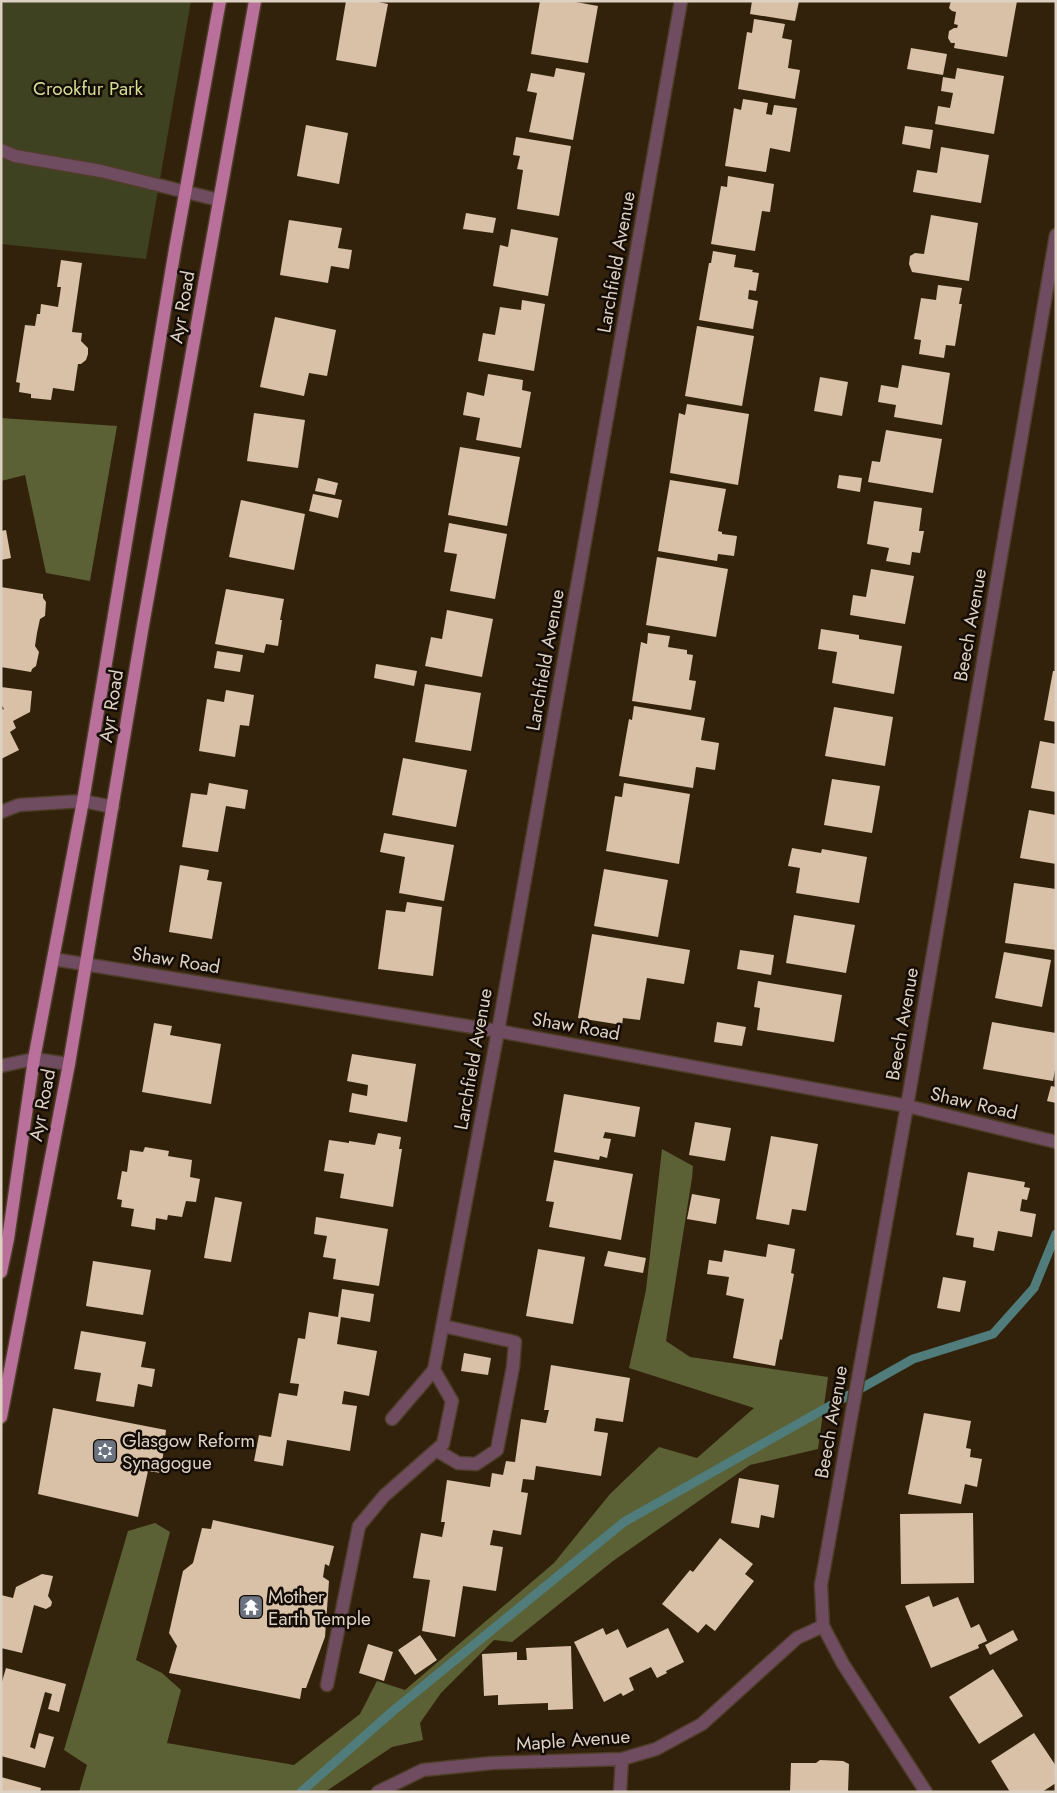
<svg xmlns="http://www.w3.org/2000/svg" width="1057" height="1793" viewBox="0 0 1057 1793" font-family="Jost,sans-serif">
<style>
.green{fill:#3e4221}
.forest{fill:#5b6134}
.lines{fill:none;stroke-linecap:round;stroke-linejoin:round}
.stream{stroke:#507d7b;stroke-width:9}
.building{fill:#d8c1a7}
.lane-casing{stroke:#4e3e29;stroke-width:15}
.street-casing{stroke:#4e3e29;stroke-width:15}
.primary-casing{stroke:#4e3e29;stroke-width:15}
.lane{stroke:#704c61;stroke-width:12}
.street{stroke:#704c61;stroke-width:12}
.primary{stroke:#b9719c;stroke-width:12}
.labels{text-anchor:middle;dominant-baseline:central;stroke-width:5;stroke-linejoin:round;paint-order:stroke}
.park-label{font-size:19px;fill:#d3dd94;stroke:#150d05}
.street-label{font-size:19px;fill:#ddd1c4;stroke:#150d05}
.poi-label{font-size:19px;fill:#ddd1c4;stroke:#150d05;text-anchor:start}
</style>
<rect width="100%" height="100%" fill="#33220b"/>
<!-- green -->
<path class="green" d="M1 1H191L146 259 1 244Z"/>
<!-- forest -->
<path class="forest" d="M1 418 117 426 90 581 46 573 25 475 1 481Z
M662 1149 693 1166 692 1178 666 1341 690 1357 828 1377 818 1449 750 1465 613 1561 512 1642 494 1640 441 1693 420 1723 423 1740 392 1747 325 1792H79L87 1765 64 1750 128 1531 155 1523 170 1532 136 1660 162 1673 181 1690 167 1743 294 1765 360 1714 377 1681 405 1690 554 1563 610 1494 659 1447 697 1458 754 1408 629 1368 646 1290Z"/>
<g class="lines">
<!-- stream -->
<path class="stream" d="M301 1792 394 1710 624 1522 913 1359 993 1334 1034 1288 1056 1234"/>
</g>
<!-- building -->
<path class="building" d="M346 1H374L388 4 376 67 336 60Z
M540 1H570L598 6 588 63 531 54Z
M752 1H799L795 21 750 14Z
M951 1H1017L1007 57 954 48 955 43H951L948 38 949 31 954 28H957L958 25 954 24 956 12 952 11 949 8Z
M754 19 785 24 782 38 792 40 788 68 800 70 795 99 738 89 747 32 752 33Z
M911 48 947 54 943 75 907 69Z
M556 68 585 73 573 140 529 132 537 93 527 91 531 73 554 77Z
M957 68 1004 76 994 134 935 124 938 106 950 108 953 93 941 91 943 77 955 79Z
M743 99 768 103 766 114 772 115 774 105 797 108 790 152 770 148 766 172 725 166 734 108 741 110Z
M306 125 348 133 339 184 297 176Z
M905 126 933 130 930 149 902 144Z
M516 137 571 146 559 216 517 209 523 170 517 169 520 156 513 155Z
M941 147 989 155 981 203 913 192 917 170 937 173Z
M728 176 774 184 770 212 762 211 755 251 711 244 721 186 727 187Z
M466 213 496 218 493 233 463 229Z
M931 215 978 223 969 281 912 272 909 264 910 256 915 253 924 254Z
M289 220 342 228 338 248 352 250 349 269 331 266 328 283 280 275Z
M511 229 558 238 548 296 493 286 500 245 508 247Z
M713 251 736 255 734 267 753 270 752 272 759 273 756 291 749 290 748 299 758 301 753 329 699 320 709 263H711Z
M61 260 82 263 72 332 82 333 81 341 88 348V354L86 360 81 364H78L74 391 53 388 51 400 31 398V394L19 392 20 383 16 382 25 325 35 326 37 314H40L41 304 58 307 61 287H57Z
M938 285 962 288 959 304H962L955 346 946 345 944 358 919 354 921 340 914 339 921 298 936 300Z
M522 300 545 304 534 371 478 361 483 333 495 335 500 307 521 310Z
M275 317 336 330 327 376 309 373 304 396 260 387Z
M697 326 754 336 742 406 685 396Z
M902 365 950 373 942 425 894 417 896 405 878 402 881 385 898 388Z
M488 374 523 380 522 390 531 392 521 448 476 440 480 418 463 415 467 392 484 396Z
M820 377 848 382 842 416 814 411Z
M687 404 749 414 738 485 670 473 679 413 685 415Z
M254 413 305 420 298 468 247 461Z
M886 430 942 439 933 493 868 482 872 461 880 462Z
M460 447 520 457 507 526 448 515Z
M839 475 862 478 860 492 837 488Z
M318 478 338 483 335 495 315 491Z
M670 480 726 489 718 531 722 532V534L737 536 734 556 718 554 717 561 658 551Z
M313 494 342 500 338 518 309 511Z
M241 500 305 514 294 570 229 557Z
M874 501 922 508 919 531H924L920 553 912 552 910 565 886 561 889 548 867 544Z
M449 523 507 534 495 599 450 591 457 554 444 552Z
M6 530 11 558 1 560V531Z
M657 557 728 569 716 637 646 625Z
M871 569 914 576 905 624 850 615 853 595 866 597Z
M1 587 43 594V598L46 602 45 616 40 619 37 633 35 646 39 652 36 666 32 669 31 672 1 667Z
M226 589 284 599 280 620H282L278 646 266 644 264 653 215 644Z
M447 610 493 619 482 677 425 666 431 637 442 639Z
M821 629 859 635V639L902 646 894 694 832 683 837 652 818 649Z
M648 633 670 636 668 647 687 650V654L693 655 689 680 696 681 691 710 632 701 641 642 647 644Z
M217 651 243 655 240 672 214 668Z
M376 664 417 671 414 686 374 678Z
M1053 671H1056V722L1044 720Z
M425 684 481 693 471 751 415 742Z
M1 687 32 691 30 712 13 721 16 728 10 732 19 750 1 759V710L4 709 1 704Z
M226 690 254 695 249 726 240 725 235 757 199 751 207 699 224 702Z
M634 706 705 718 701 740 719 743 715 770 696 767 693 788 619 776 629 719 632 720Z
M834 707 893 717 885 766 825 756Z
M1040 741 1056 744V792L1031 788Z
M403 758 467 770 456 827 392 815Z
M832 779 880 786 872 833 824 825Z
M209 783 248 790 245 809 226 806 218 852 182 847 191 793 207 795Z
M624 783 690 794 679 864 606 851 615 796 622 797Z
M1029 810 1056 815V864L1020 858Z
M384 833 454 845 444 901 399 893 405 857 380 852Z
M792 848 821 853 822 849 867 857 859 903 796 893 800 868 788 866Z
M180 865 209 870 207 880 222 882 212 939 169 932Z
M604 869 668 880 658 937 594 926Z
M1014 883 1056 889V950L1005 943Z
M407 902 442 907 433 976 378 969 386 910 405 912Z
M794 915 855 925 846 973 786 963Z
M592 934 690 950 684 984 647 978 640 1020 623 1018 622 1025 578 1018Z
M740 950 774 955 771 975 737 969Z
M1004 952 1051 960 1042 1007 995 998Z
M758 981 842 995 834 1042 757 1030 760 1008 754 1007Z
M717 1022 746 1027 742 1046 714 1042Z
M992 1022 1056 1033V1064L1053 1081 983 1069Z
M154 1023 172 1026 170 1035 221 1044 211 1104 142 1092Z
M352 1054 416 1064 407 1122 349 1112 352 1093 367 1096 368 1085 347 1081Z
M1051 1086 1056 1087V1103L1047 1101Z
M564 1094 640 1107 635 1137 605 1132 603 1138 611 1139 607 1158 600 1156 599 1160 554 1152Z
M695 1122 731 1128 725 1161 689 1155Z
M378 1133 401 1137 399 1149H402L393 1207 340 1198 344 1174 324 1171 329 1140 349 1143V1141L375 1145Z
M771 1136 818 1144 806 1211 792 1209 789 1225 756 1219Z
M145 1147 169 1151 168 1156 192 1160 190 1177 200 1179 196 1202 186 1201 182 1217 168 1215 167 1220 156 1218 155 1230 131 1226 134 1209 121 1207 122 1200 117 1199 122 1171 127 1172 130 1150 143 1152Z
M554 1160 633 1174 621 1240 549 1227 554 1202 546 1201Z
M968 1172 1025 1182 1024 1187 1030 1188 1027 1200 1022 1199 1020 1211 1036 1214 1032 1237 998 1231 994 1251 973 1247 974 1238 956 1235Z
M692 1194 720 1199 716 1224 687 1219Z
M215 1197 242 1202 231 1262 204 1258Z
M316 1217 388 1229 379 1286 333 1279 336 1259 323 1257 327 1236 314 1234Z
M768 1244 795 1249 791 1273 794 1274 782 1340 780 1339 775 1366 733 1358 744 1299 726 1295 729 1277 707 1274 709 1260 722 1262 724 1250 766 1257Z
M538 1249 585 1257 573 1324 526 1316Z
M608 1251 646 1258 643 1273 604 1266Z
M93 1261 151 1270 143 1315 86 1306Z
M943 1277 966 1281 960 1312 937 1308Z
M342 1289 374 1294 370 1322 341 1317 337 1344 377 1351 369 1396 344 1391 342 1404 357 1406 350 1451 287 1440 283 1466 254 1461 259 1435 271 1437 279 1393 297 1396 299 1384 290 1383 298 1338 305 1339 309 1312 338 1317Z
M81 1331 146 1342 141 1367 155 1369 152 1387 138 1384 134 1407 96 1401 101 1373 74 1369Z
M464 1353 491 1358 488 1375 461 1371Z
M551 1365 630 1378 623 1422 596 1418 594 1431 608 1433 601 1476 536 1466 534 1480 523 1479 521 1492 528 1493 521 1535 493 1530 490 1545 503 1547 496 1591 463 1586 455 1637 422 1631 430 1580 413 1578 421 1533 442 1537 445 1522H441L447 1480 490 1487 492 1473 503 1475 506 1461 515 1462 521 1419 546 1423 549 1410H544Z
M53 1408 166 1430 161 1473 148 1471 138 1517 38 1494Z
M924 1413 971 1421 966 1448 971 1449 970 1457 982 1459 977 1487 965 1484 961 1504 908 1494Z
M739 1478 779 1485 774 1518 761 1515 759 1528 731 1523Z
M973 1513 974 1583 901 1584 900 1514Z
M213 1520 334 1546 329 1566 325 1564 323 1577 329 1581 325 1637 306 1688H302L300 1699 169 1673 177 1646 169 1633 183 1571 193 1563 202 1528 211 1529Z
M720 1538 753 1564 745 1574 754 1581 715 1631 706 1624 698 1633 662 1604 690 1570 693 1572Z
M42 1574 53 1576 48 1596 52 1602 51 1606 46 1609 34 1605 22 1653 1 1648V1595L13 1598 16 1587Z
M929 1596 933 1607 958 1597 971 1628 979 1624 987 1641 978 1645 979 1648 931 1668 905 1606Z
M603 1628 606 1635 618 1629 627 1648 668 1628 684 1662 666 1671 667 1673 657 1678 651 1667 629 1678 634 1690 623 1696 621 1693 604 1702 574 1642Z
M1013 1630 1018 1640 990 1655 985 1645Z
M420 1635 437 1660 415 1675 398 1650Z
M368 1644 393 1652 384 1681 359 1673Z
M571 1646 573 1709 548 1710V1703L498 1705V1695L484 1696 482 1654 517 1652V1660H527L526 1648Z
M6 1668 66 1684 59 1712 48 1709 52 1694 45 1692 30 1747 35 1749 39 1733 54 1737 45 1768 1 1756V1685Z
M993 1669 1023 1716 979 1744 949 1697Z
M1034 1733 1056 1766V1783L1042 1792H1010L991 1761Z
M820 1760 843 1761 849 1764 848 1792H790L791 1763H816Z
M1 1777 41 1788 40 1792H1Z"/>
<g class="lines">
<defs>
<path id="lane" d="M1 150 15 156 101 171 219 200"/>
<path id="street" d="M1 812 19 805 83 801 113 807
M53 959 498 1031 907 1106 1056 1142
M1 1066 34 1059 69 1064
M392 1419 434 1370
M436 1450 458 1463 476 1464 497 1450 513 1367 515 1342 443 1326
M327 1685 359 1526 384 1496 443 1444 452 1401 434 1370 498 1031 681 1
M378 1792 423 1770 492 1763 622 1759 656 1749 702 1724 797 1638 823 1626
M620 1792 622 1759
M926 1792 843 1664 823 1626 821 1585 907 1106 1056 235"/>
<path id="primary" d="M1 1272 8 1239 34 1059 83 801 175 249 220 1
M1 1417 69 1064 143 625 255 1"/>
</defs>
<!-- lane casing -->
<use href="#lane" class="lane-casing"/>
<!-- street casing -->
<use href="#street" class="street-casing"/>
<!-- primary casing -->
<use href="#primary" class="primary-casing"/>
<!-- lane -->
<use href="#lane" class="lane"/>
<!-- street -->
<use href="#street" class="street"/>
<!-- primary -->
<use href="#primary" class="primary"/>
</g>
<!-- icons -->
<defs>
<symbol id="synagogue-square" viewBox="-11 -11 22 22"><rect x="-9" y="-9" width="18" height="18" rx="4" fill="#6b7280" stroke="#150d05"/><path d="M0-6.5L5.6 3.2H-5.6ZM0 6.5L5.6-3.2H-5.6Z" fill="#fff"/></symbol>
<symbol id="temple-square" viewBox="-11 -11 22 22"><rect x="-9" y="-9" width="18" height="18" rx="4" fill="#6b7280" stroke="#150d05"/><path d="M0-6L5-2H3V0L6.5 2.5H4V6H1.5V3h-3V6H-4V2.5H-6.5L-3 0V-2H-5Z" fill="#fff"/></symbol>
</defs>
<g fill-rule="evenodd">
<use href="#synagogue-square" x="91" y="1437" width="28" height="28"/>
<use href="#temple-square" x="237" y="1593" width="28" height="28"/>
</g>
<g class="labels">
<!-- park labels -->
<g class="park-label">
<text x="88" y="88">Crookfur Park</text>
</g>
<!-- street labels -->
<g class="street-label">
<text transform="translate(616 262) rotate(-80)">Larchfield Avenue</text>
<text transform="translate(182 307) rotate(-80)">Ayr Road</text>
<text transform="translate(970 625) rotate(-80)">Beech Avenue</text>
<text transform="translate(545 660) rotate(-80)">Larchfield Avenue</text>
<text transform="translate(111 706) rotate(-81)">Ayr Road</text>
<text transform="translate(176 960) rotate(9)">Shaw Road</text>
<text transform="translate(902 1024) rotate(-80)">Beech Avenue</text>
<text transform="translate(576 1026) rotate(10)">Shaw Road</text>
<text transform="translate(473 1059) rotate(-80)">Larchfield Avenue</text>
<text transform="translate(974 1103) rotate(13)">Shaw Road</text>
<text transform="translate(42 1105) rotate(-79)">Ayr Road</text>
<text transform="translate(831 1422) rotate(-80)">Beech Avenue</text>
<text transform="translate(573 1740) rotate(-4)">Maple Avenue</text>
</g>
<!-- poi labels -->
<g class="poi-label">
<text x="122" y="1440">Glasgow Reform<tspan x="122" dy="22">Synagogue</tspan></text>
<text x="268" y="1596">Mother<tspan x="268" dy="22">Earth Temple</tspan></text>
</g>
</g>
<!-- border -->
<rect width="1057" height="1793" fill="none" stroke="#ddd1c4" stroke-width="5"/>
</svg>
